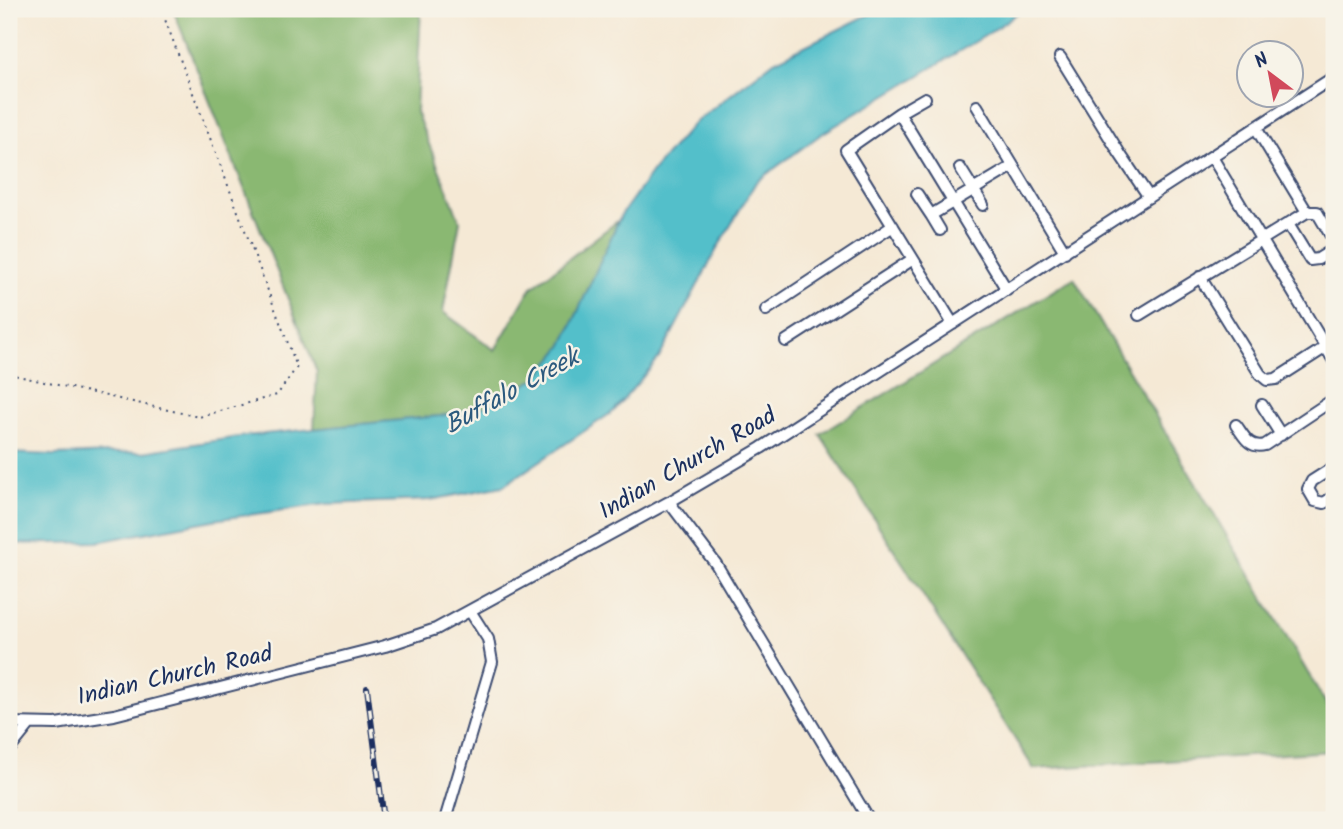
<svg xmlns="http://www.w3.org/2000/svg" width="1343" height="829" viewBox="0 0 1343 829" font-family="Kalam,sans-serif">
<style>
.forest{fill:#8ab872;stroke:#527468;stroke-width:2}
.water{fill:#52bfca;stroke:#367794;stroke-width:2}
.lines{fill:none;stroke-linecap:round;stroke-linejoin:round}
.minor-casing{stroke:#3c4b70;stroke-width:14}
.path{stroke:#3c4b70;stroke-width:2;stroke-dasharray:2 5;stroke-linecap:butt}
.minor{stroke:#fff;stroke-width:10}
.rail-casing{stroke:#1b2f5e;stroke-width:6}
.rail{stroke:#f7f3e8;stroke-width:3.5;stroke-dasharray:10;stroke-linecap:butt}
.labels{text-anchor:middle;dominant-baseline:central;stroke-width:5;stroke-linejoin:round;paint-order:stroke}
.street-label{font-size:24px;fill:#1b2f5e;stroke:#f7f3e8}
.water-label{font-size:26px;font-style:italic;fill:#2c5a7e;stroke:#f7f3e8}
</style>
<rect width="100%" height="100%" fill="#f7f3e8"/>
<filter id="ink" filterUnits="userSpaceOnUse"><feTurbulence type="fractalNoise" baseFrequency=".0143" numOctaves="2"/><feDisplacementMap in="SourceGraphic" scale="14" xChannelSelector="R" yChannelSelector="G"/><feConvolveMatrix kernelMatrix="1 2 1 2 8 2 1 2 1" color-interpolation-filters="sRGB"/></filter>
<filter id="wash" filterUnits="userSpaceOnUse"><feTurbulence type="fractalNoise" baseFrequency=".00686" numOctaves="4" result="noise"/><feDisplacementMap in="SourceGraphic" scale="28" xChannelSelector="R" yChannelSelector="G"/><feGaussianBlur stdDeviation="1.57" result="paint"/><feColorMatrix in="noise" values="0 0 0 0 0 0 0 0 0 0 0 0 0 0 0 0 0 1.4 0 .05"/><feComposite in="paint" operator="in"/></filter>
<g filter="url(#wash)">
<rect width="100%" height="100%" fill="#f5e9d5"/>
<!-- forest -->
<path class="forest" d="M173 9H421L416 112 460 221 443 312 495 350 531 288 619 220 563 345 537 378 488 406 440 416 314 429 317 372Z
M1074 278 1334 717V751L1034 769 820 434Z"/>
<!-- water -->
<path class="water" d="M880 9H1023L988 34 820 135 756 182 718 247 659 358 614 411 503 486 430 500 326 504 213 520 97 542 9 544V453L54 455 143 452 245 436 440 416 488 406 537 378 563 345 621 215 654 169 693 124 774 61Z"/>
</g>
<g filter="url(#ink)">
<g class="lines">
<defs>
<path id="minor" d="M1060 57 1120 154 1149 197
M925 98 899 113 1007 290
M977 106 1065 252
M899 113 846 150 953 324
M1212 157 1334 361
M960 168 983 205
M917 194 931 215
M1307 212H1317L1334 241
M1288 224 1310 260 1318 259 1334 249
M940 230 931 215 1013 166
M1200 277 1260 374 1267 380 1276 379 1326 347
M766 310 893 226
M1139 315 1307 212 1256 128
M786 341 913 259
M1262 405 1281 435
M1236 425C1244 436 1249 449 1265 445L1334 399
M1334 467 1312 481 1308 489 1315 501 1324 503 1334 496
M669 502 716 564 869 820
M9 723 56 724 114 715 385 646 436 629 669 502 761 448 1334 77
M9 750 29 725
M445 820 492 662 488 639 470 611"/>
</defs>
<!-- minor casing -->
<use href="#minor" class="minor-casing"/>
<!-- path -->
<path class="path" d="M9 374 199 417 277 395 297 367 161 9"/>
<!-- minor -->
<use href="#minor" class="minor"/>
<defs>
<path id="rail" d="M367 688 384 820"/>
</defs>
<!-- rail casing -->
<use href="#rail" class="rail-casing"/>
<!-- rail -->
<use href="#rail" class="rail"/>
</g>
</g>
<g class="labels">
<!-- street labels -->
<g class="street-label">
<text transform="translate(688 464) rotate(-30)">Indian Church Road</text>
<text transform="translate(175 676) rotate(-13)">Indian Church Road</text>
</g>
<!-- water labels -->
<g class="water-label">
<text transform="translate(512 392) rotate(-29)">Buffalo Creek</text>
</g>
</g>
<!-- margin -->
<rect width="1343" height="829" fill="none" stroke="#f7f3e8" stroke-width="35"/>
<!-- north arrow -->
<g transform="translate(1270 74) rotate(328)"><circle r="33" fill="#f7f3e8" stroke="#9fa5b1" stroke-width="2"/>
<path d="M0-5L12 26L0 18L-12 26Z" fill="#d1495b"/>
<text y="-10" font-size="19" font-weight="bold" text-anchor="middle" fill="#1b2f5e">N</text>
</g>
</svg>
